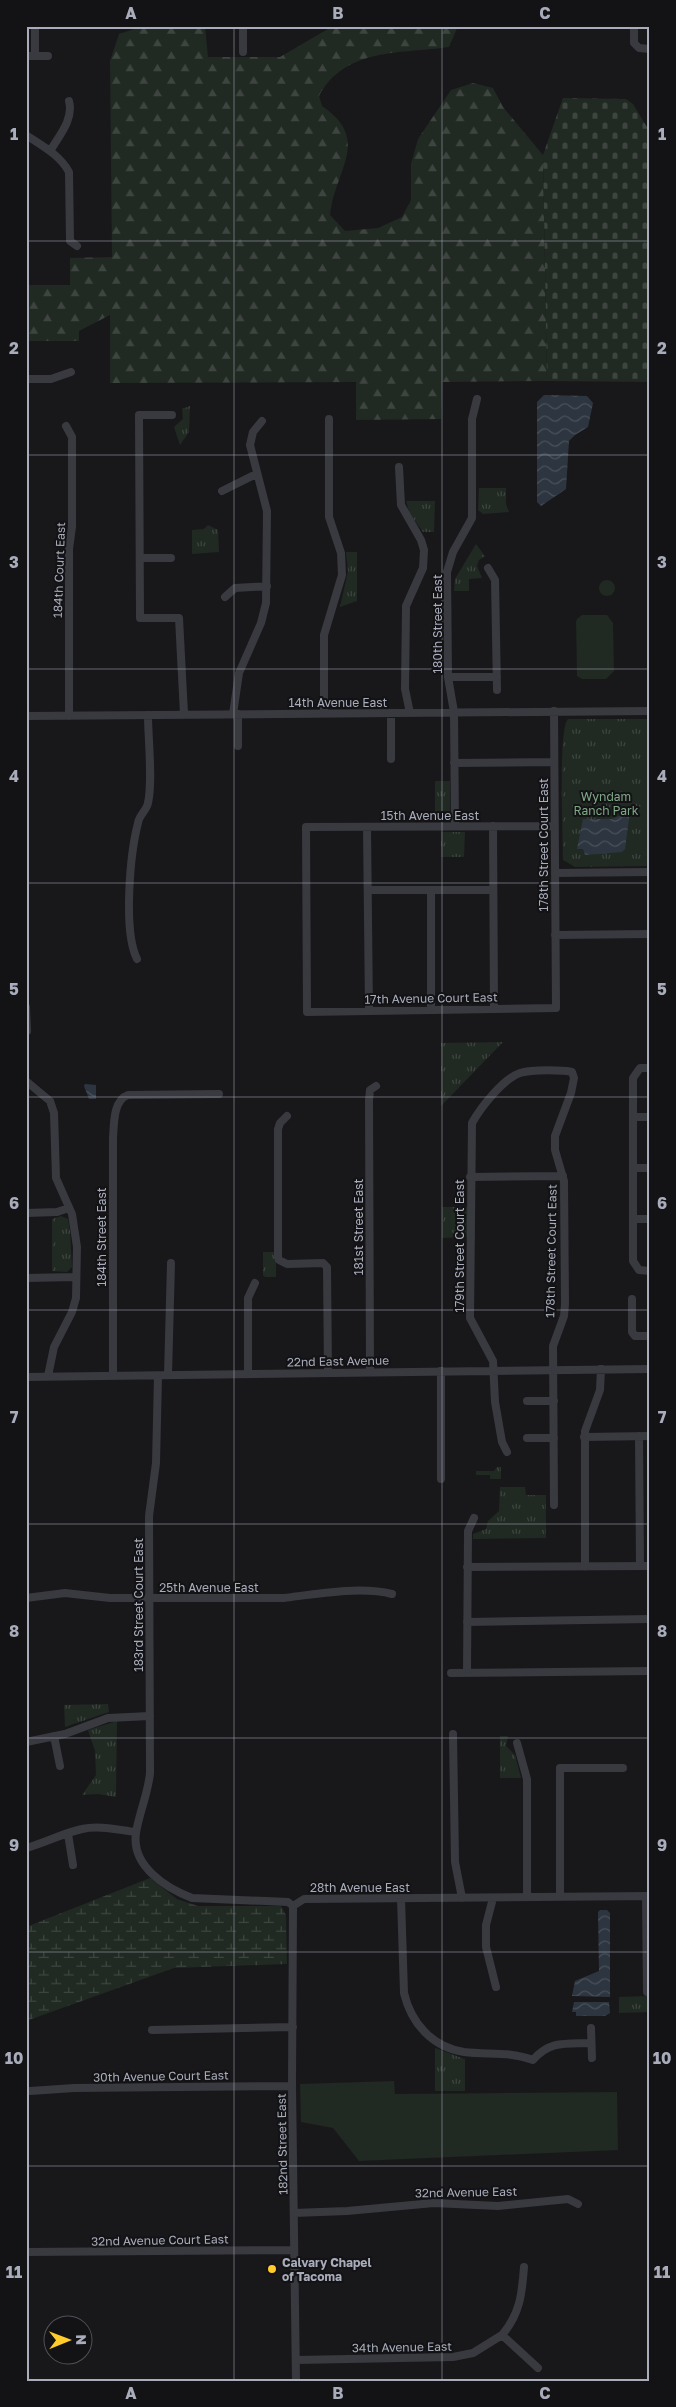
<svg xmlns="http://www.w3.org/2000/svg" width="676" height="2407" viewBox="0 0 676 2407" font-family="'Golos Text',sans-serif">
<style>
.grass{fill:#202922}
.forest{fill:url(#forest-firs)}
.wetland{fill:url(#wetland-marsh)}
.cemetery{fill:url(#cemetery-stones)}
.park{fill:url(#park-tufts)}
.water{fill:url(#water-waves)}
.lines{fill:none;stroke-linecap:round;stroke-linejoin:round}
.minor{stroke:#393940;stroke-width:8}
.grid{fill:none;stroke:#a9adbb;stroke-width:1;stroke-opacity:0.55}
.poi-dot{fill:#ffcc2c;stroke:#131316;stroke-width:2}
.labels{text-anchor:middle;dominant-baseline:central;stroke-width:4;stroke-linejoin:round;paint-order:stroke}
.street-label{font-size:12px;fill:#a9adbb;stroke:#131316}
.park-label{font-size:12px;fill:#7fa886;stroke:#131316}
.poi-label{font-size:12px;font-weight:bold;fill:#a9adbb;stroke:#131316;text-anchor:start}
.neatline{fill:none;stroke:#a9adbb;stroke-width:2}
.grid-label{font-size:16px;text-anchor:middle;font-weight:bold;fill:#a9adbb}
</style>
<defs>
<pattern id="forest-firs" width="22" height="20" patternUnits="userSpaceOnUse" patternTransform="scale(1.25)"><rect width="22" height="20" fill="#202922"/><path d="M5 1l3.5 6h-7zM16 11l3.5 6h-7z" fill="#3e4540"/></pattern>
<pattern id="wetland-marsh" width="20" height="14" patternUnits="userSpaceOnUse" patternTransform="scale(1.25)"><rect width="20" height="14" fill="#202922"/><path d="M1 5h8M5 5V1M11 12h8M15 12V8" fill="none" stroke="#3e4540"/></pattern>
<pattern id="cemetery-stones" width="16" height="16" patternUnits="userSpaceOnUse" patternTransform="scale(1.25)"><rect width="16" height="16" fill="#202922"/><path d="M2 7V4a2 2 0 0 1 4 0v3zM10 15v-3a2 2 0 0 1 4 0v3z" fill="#3e4540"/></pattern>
<pattern id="park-tufts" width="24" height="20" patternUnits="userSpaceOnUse" patternTransform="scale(1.25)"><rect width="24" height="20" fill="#202922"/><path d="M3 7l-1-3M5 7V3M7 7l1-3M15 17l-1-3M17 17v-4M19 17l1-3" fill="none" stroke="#3e4540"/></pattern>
<pattern id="water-waves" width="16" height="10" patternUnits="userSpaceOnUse" patternTransform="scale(1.25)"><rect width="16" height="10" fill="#2d3640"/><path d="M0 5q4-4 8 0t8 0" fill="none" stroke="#49505a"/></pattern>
</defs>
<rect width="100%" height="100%" fill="#18181b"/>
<!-- grass -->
<path class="grass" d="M599 588a8 8 0 1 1 16 0a8 8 0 1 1-16 0Z
M582 615H607L613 623 614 671 606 679H582L577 676 576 622 577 619Z
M394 2081 395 2094 617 2092 618 2150 359 2161 333 2128 301 2122 300 2084Z"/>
<!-- forest -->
<path class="forest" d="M134 26H205L208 57H280L333 26H458L449 47C402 54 345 47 319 96L322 106C372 140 335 169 330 215L345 231 378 228 402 217 411 200V164L418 139 451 90 473 83 493 88 503 107 543 155 547 381 442 382 441 419 356 420V382L110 383V315L79 331V341H26V285H70V258L112 257 110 61 119 34 134 29Z"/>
<!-- wetland -->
<path class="wetland" d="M150 1878 177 1899 198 1906H281L286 1915 287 1964 174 1968 26 2021V1927Z"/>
<!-- cemetery -->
<path class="cemetery" d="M563 98 626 99 633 104 650 132V382L547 381 543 155Z"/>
<!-- park -->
<path class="park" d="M190 406 189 432 180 445 174 427 183 419 182 409Z
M479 488H506V504L509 512 483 514 478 510Z
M406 501H435L434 532H423L410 514Z
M208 525 218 530 219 552 192 554V530L204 529Z
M476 544 485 556 479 560 477 566 482 578 469 579V591H454L455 579Z
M346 552H357V601L340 607 348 571Z
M568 719H650V866L575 867 563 860C563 838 558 729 568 719Z
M435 781H450V817L446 821H435Z
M441 832H465L464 857H441Z
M503 1042 441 1106V1043Z
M442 1207H467V1237L442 1238Z
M61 1216 68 1219 70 1231 72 1267 67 1272 52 1271V1219Z
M263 1252H276V1277H265L263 1275Z
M497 1467H501V1479H490V1475H476V1471H494Z
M500 1487H525L526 1495H546V1538L473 1539V1534L486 1529 488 1521 499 1511Z
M108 1704 109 1712 65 1727 64 1705Z
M117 1721 116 1797 98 1794 82 1795 96 1775 95 1751 88 1730Z
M500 1736H508L506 1746 515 1755 521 1778H500Z
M648 1996V2012L619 2013V1997Z
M435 2048 465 2059V2091H435Z"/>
<!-- water -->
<path class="water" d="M544 395 587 396 593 403 588 427 575 435 569 441 566 489 541 506 537 502V402Z
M630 811 625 849 622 852 585 855 583 849H577L583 819H612Z
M85 1084 96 1085V1099H89L84 1086Z
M600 1910H607L610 1913V1997L573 1996H572L575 1981 599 1971 598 1912Z
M574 2002H609L610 2013 605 2016H576V2012H572Z"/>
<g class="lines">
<!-- minor -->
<path class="minor" d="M634 26V43L639 48 650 49
M243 52V26
M26 56H48
M35 56V26
M26 135C41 145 60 155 69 172L70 241 77 246
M50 151C59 136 74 119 69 101
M26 379H51L71 372
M172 415H139L140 618H179L184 714
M66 426 72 437V527L69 549V716
M399 467 401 505 421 540 424 550 423 568 406 606 405 689 410 713
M222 491 256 474
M140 558H171
M488 568 495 580 497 690
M225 597 235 588 267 586
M448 677H497
M554 711 556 1008 307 1012 306 827 554 826
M324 713V635L342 575 341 553 329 517V419
M233 714 239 673 261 623 266 603 267 511 250 445 253 432 262 421
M238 714V746
M26 716 650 711
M391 759V713
M454 763 554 762
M455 826 454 712 448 677 447 572 453 552 472 518V419L477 399
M493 826 494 1008
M367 827 369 1011
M555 873 650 872
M368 890H493
M431 890V1010
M555 935 650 934
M137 959C123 931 130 854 138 823 139 815 147 810 148 803 153 781 148 738 148 715
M26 1007 27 1031
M650 1068H640L633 1078V1261L639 1270 650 1271
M26 1081 50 1101 54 1113 56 1178 72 1214 77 1247 76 1298 72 1312 54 1347 48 1376
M287 1116 280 1123 278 1129V1257L279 1260 287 1264 323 1263 327 1267 328 1373
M633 1117H650
M634 1168H650
M470 1177 563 1176
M26 1213 57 1212 69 1208
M633 1219H650
M26 1278 76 1277
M632 1299V1332L635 1336H650
M370 1372 369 1100 370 1090 376 1086
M248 1374V1298L255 1283
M168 1375 171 1263
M113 1376V1138C114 1125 113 1100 128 1095L219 1094
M158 1376 156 1463 149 1516 150 1773C148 1794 139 1813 136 1833 131 1866 166 1888 192 1898L288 1902 293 1906
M26 1377 650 1369
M527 1401H554
M639 1436 640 1566
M584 1437 650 1436
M527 1438H554
M507 1452 502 1442 495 1402 493 1361 470 1318 472 1123C481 1107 503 1079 520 1073 534 1069 552 1070 567 1071L572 1072 574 1078 571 1093 555 1136V1150L564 1181 565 1304 564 1316 553 1346 554 1505
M441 1479V1371
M467 1567 650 1566
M585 1567V1431L600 1390 601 1369
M26 1598 65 1593 110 1598H284C316 1594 360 1586 392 1594
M467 1622 650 1619
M451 1673 650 1671
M467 1673 468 1531 474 1518
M453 1734 455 1862 462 1898
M54 1736 60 1766
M26 1742 65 1734 108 1718 150 1716
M517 1743 527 1779V1897
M68 1834 73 1865
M26 1848C45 1843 63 1833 82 1829 99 1825 118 1830 136 1832
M646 1896 647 1992
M560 1897V1768H623
M401 1898 404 1993C411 2023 432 2047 464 2052 488 2055 510 2051 533 2060 550 2040 567 2044 591 2043
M493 1898 486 1925V1947L496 1987
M293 1906 292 2086 296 2381
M293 1906 304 1899 650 1896
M591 2028 592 2058
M152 2030 293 2027
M30 2091 74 2088 292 2086
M294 2213 347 2211 434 2203 498 2206 568 2199 578 2204
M26 2252 294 2250
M524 2267C522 2294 520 2314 502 2335L538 2368
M296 2360 453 2357 473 2353 502 2335"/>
</g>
<!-- grid -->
<path class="grid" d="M234 26V2381M442 26V2381M26 241H650M26 455H650M26 669H650M26 883H650M26 1097H650M26 1310H650M26 1524H650M26 1738H650M26 1952H650M26 2166H650"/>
<!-- markers -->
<circle class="poi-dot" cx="272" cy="2269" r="5"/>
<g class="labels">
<!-- street labels -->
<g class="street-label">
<text transform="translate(59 570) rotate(-88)">184th Court East</text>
<text transform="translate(437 624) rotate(-90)">180th Street East</text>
<text x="338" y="702">14th Avenue East</text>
<text x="430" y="815">15th Avenue East</text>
<text transform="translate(543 845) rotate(-90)">178th Street Court East</text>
<text transform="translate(431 998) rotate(-1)">17th Avenue Court East</text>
<text transform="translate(358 1227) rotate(-90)">181st Street East</text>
<text transform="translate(101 1237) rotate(-90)">184th Street East</text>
<text transform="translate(459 1246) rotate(-90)">179th Street Court East</text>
<text transform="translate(551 1251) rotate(-89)">178th Street Court East</text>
<text transform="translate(338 1361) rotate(-1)">22nd East Avenue</text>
<text x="209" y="1587">25th Avenue East</text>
<text transform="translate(138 1605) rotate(-90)">183rd Street Court East</text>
<text x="360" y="1887">28th Avenue East</text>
<text transform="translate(161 2076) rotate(-1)">30th Avenue Court East</text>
<text transform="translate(282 2144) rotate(-91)">182nd Street East</text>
<text transform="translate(466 2192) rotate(-1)">32nd Avenue East</text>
<text transform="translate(160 2240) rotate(-1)">32nd Avenue Court East</text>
<text transform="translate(402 2347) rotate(-1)">34th Avenue East</text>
</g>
<!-- park labels -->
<g class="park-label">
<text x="606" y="796">Wyndam<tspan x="606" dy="14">Ranch Park</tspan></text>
</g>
<!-- poi labels -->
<g class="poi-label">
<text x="282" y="2262">Calvary Chapel<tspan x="282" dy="14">of Tacoma</tspan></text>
</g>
</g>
<!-- border -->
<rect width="676" height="2407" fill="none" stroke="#131316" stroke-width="55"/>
<!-- north arrow -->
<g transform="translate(68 2340) rotate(89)"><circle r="24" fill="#131316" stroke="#4f5158"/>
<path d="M0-4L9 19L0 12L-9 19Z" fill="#ffcc2c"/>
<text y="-8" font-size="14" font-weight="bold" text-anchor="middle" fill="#a9adbb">N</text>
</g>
<rect x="28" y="28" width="620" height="2352" class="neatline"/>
<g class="grid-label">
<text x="131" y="19">A</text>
<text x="338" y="19">B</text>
<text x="545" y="19">C</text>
<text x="14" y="140">1</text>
<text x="662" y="140">1</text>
<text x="14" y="354">2</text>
<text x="662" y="354">2</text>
<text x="14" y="568">3</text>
<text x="662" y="568">3</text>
<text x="14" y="782">4</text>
<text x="662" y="782">4</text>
<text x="14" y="995">5</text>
<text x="662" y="995">5</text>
<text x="14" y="1209">6</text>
<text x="662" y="1209">6</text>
<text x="14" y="1423">7</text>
<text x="662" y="1423">7</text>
<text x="14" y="1637">8</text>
<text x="662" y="1637">8</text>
<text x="14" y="1851">9</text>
<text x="662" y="1851">9</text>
<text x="14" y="2064">10</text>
<text x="662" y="2064">10</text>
<text x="14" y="2278">11</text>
<text x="662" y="2278">11</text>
<text x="131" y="2399">A</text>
<text x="338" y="2399">B</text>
<text x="545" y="2399">C</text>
</g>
</svg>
